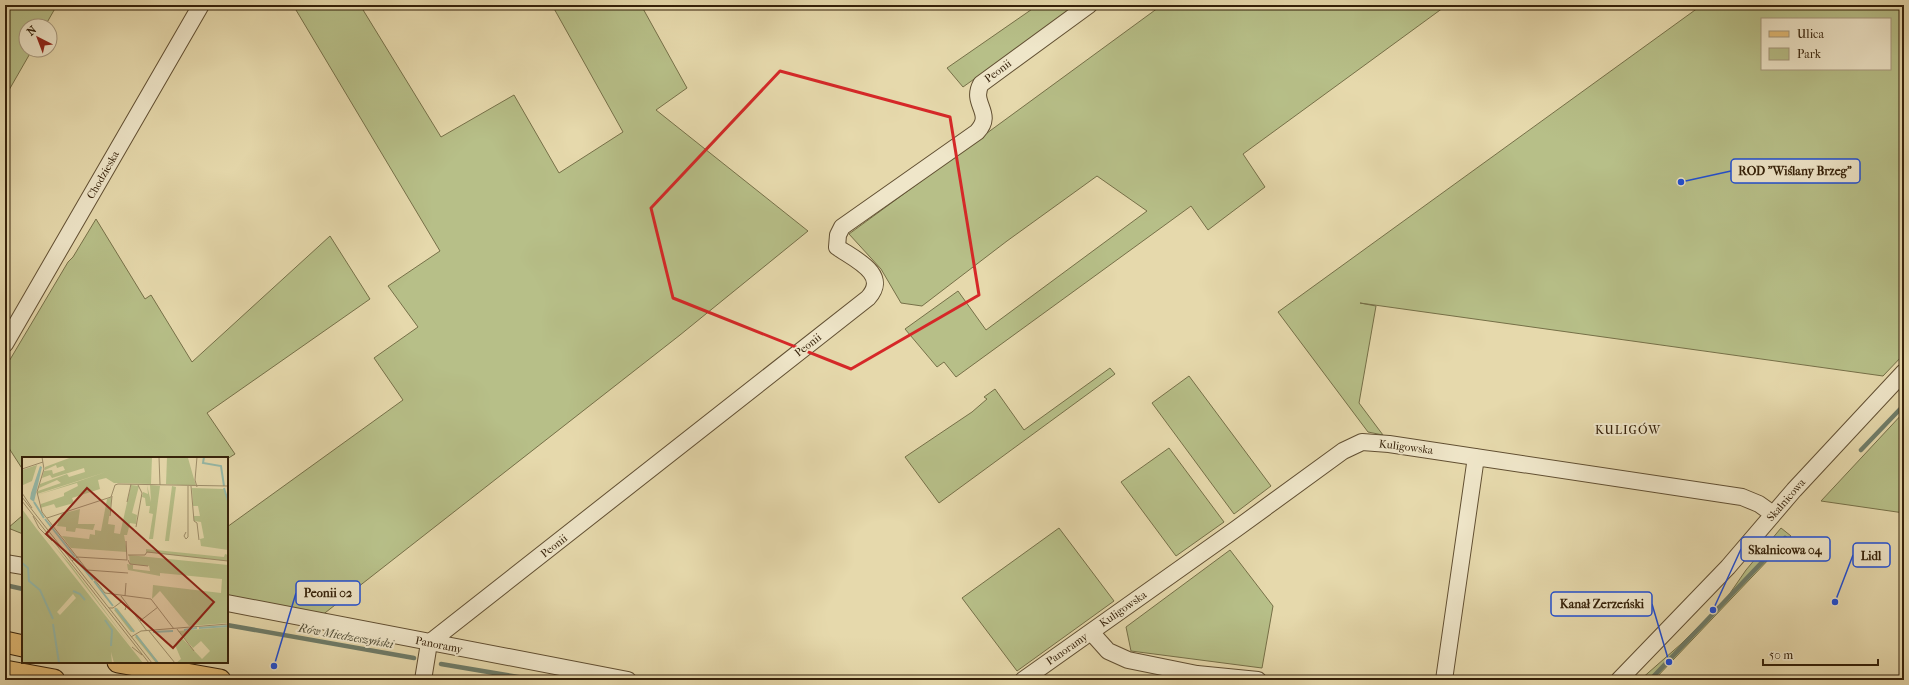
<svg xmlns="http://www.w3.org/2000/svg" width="1909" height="685" viewBox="0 0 1909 685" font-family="'IM FELL French Canon',serif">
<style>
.green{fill:#b7bf88;stroke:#767048;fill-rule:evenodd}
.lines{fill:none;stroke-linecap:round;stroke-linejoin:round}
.stream{stroke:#6f7d6a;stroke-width:4.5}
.minor-casing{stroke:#614f32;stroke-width:18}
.major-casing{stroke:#352109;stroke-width:23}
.minor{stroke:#efe6c9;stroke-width:16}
.major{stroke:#e3bc76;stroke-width:21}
.marked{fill:none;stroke:#d62828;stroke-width:3;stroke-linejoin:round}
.labels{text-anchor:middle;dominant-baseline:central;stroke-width:4;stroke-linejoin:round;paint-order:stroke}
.street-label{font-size:11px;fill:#352109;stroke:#efe6c9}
.neighbourhood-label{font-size:12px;letter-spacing:1px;fill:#352109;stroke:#efe6c9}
.water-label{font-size:12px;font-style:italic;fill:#524f39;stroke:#efe6c9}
.inset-river{fill:none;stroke:#96baaa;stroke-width:2}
.inset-road{fill:none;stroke:#9f8f6b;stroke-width:1}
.view{fill:#8f2418;fill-opacity:0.15;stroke:#8f2418;stroke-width:2}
.inset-edge{fill:none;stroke:#352109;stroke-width:2}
.leader{fill:none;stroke:#1d4ed8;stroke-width:1.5}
.callout-dot{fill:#1d4ed8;stroke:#efe6c9;stroke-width:1.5}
.callout{fill:#efe6c9;stroke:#1d4ed8;stroke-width:1.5}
.callout-label{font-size:12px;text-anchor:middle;font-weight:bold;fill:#352109}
</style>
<rect width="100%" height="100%" fill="#e6d9ac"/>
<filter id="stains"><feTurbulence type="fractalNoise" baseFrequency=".005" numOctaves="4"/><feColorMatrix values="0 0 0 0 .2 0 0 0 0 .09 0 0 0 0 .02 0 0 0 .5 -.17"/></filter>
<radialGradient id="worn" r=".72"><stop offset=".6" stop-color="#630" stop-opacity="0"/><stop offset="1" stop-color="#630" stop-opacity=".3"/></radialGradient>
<!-- green -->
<path class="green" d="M5 5H57L45 26H26V50H32L5 97Z
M293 5H360L441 137 514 95 559 173 623 132 552 5H641L687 88 656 110 808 231 680 335 321 616 227 598V527L403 400 374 358 418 327 388 286 440 251Z
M1038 5H1078L963 87 947 68Z
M1162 5H1447L1243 154 1265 187 1208 230 1191 206 956 377 944 362 937 367 905 329 958 291 986 330 1147 211 1097 176 1007 241 922 306 901 303 881 269 849 234Z
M1702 5H1904V354L1883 376 1360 303 1376 306 1359 403 1383 435 1368 432 1278 312ZM1762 19H1890V69H1762Z
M96 219 145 299 151 295 192 362 330 236 370 299 207 413 235 454 227 459V458H23V470L5 442V368L68 262 73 257Z
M1110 368 1115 374 939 503 905 457 972 412 987 399 984 397 995 389 1024 430Z
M1189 376 1271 486 1234 514 1152 403Z
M1904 412V513L1821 501Z
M1169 448 1224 522 1176 556 1121 482Z
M23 515V534L8 528Z
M1059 528 1114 601 1017 671 962 598Z
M1781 528 1791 536 1654 680H1640L1681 644 1726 599 1746 570Z
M1230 550 1273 606 1262 668 1131 651 1126 627Z"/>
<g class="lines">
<!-- stream -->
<path class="stream" d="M1861 450 1904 405
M5 585 23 589
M227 625 414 658
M441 664 536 680
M1650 680 1785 538"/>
<defs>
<path id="minor" d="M5 344 201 5
M5 563 23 566
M227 603 628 680
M1091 632 1108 651 1128 660 1197 674 1258 680
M423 680 429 643 868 298C890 274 854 259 837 247L838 235 842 227 977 132C995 113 970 104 981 84L1089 5
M1023 680 1236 529 1343 451 1362 442 1389 444 1742 497 1759 504 1773 514
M1444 680 1476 457
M1619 680 1728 567 1794 490 1904 372"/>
<path id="major" d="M5 642 23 646
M118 662 220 680
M5 671 54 680"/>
</defs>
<!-- minor casing -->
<use href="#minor" class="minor-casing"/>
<!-- major casing -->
<use href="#major" class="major-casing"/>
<!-- minor -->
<use href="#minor" class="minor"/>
<!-- major -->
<use href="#major" class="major"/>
</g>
<!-- marked area -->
<path class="marked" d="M780 71 950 117 979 295 851 369 673 298 651 208Z"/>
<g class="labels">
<!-- street labels -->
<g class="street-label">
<text transform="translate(998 71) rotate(-37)">Peonii</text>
<text transform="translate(103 175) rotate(-60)">Chodzieska</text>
<text transform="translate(808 345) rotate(-38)">Peonii</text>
<text transform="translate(1406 447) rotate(7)">Kuligowska</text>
<text transform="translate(1786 500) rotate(-49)">Skalnicowa</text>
<text transform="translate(554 546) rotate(-38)">Peonii</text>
<text transform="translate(1123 609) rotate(-35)">Kuligowska</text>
<text transform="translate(439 645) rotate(11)">Panoramy</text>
<text transform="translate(1067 649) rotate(-35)">Panoramy</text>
</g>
<!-- neighbourhood labels -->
<g class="neighbourhood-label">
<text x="1628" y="430">KULIGÓW</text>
</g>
<!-- water labels -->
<g class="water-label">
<text transform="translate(346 636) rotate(10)">Rów Miedzeszyński</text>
</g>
</g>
<!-- overview -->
<g transform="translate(22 457)">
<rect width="206" height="206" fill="#e6d9ac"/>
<path d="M50 0H130L129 27 92 26 84 21 76 23 78 32 50 41 52 46 34 51 32 47 18 51 19 47 42 39V36L56 29 55 26 15 38 84 15 15 37 16 34 39 26 35 23 17 31 18 27 45 17 47 20 63 15 62 11 30 21 28 18 20 21 22 14 30 13 31 17 43 13 41 9 35 11 34 8 23 13V10ZM145 0 166 1 174 29 144 27ZM15 8 10 24 1 28 0 13ZM109 28 117 29 110 56 115 58 114 67 108 66 105 78H102L105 95 49 91 40 79 67 82 68 77 73 78V73L79 74 85 42 90 40 86 67 93 68 92 76 98 77ZM125 28 129 45 128 28 138 29 131 82H127L131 57 127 56 128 49H124L123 41 120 40 121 35 126 37ZM150 29 154 30 147 84H143ZM170 31 202 32 206 46V93L179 89 178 82 182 81 179 65 172 64V59H178L176 49H171ZM0 52 14 71 121 206H92L89 195 90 206H0ZM51 137 54 141 38 158 35 155ZM58 52 56 67H73L71 73 54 71 53 75 44 74V70L35 69 39 57ZM18 73 48 107 109 189 37 95ZM124 92 202 100 203 97 206 98V104L124 95ZM107 98 206 108V166L167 169 138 134 130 142 131 128 199 136 200 122 138 116V119L106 113 105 107 111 108V112L128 114 127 109 108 107ZM95 151 113 174H114L109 175 92 153ZM206 170V206H154L159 202 153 188 160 181 180 202 188 194 179 184 171 191 156 174ZM115 178 133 201 137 206H134L113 180Z" fill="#b7bf88" fill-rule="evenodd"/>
<path d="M18 9 20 10 12 45 8 42 9 36Z" fill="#96baaa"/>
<path class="inset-river" d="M182 0 181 6 199 9 202 29M202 31 206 44M12 45 22 61M23 62 53 100M54 102 71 123M0 106 6 111 7 124 18 133 31 162M72 124 91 149M51 134 58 137 63 143M93 151 112 175M83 163 90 173 89 189M31 167 37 206M177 171 206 169M162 173 175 171M131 175 151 174M114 178 136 206"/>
<path class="inset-road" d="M20 0 22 12 15 35 20 55 83 136 129 142 152 172M137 0 138 28M175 0 173 23 175 30M0 12 21 5M169 29 172 64 175 66 177 83M0 36 10 51M0 40 130 206M0 44 127 206M105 45 109 27M11 59 17 71 30 84M88 59 90 39M25 61 89 40 93 28 96 27 206 29M114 70 120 36 116 28M164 75 162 79 164 82 166 80V29M106 98H123L125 95 206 104M106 103 108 107 126 109M50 104 55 100 105 103 104 84M65 113 106 116M99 139 125 174M103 139 104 126M87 151H91L99 145 104 150 103 153M118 164 136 150M155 172 172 194M127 174 153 206M109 180 119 174 206 167M110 190 120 198"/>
<path class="view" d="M65 31 192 145 151 191 24 77Z"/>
<rect width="206" height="206" class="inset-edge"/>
</g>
<!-- callouts -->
<path class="leader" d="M1681 182L1731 171M1713 610L1741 549M1835 602L1853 555M274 666L296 593M1669 662L1652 604"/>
<g class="callout-dot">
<circle cx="1681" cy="182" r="4"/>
<circle cx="1713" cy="610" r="4"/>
<circle cx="1835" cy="602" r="4"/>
<circle cx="274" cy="666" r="4"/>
<circle cx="1669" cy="662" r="4"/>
</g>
<g class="callout">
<rect x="1731" y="159" width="129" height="24" rx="4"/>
<rect x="1741" y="537" width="89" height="24" rx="4"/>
<rect x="1853" y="543" width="37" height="24" rx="4"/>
<rect x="296" y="581" width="64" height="24" rx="4"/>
<rect x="1551" y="592" width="101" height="24" rx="4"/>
</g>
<g class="callout-label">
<text x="1795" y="175">ROD "Wiślany Brzeg"</text>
<text x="1785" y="554">Skalnicowa 04</text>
<text x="1871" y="560">Lidl</text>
<text x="328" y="597">Peonii 02</text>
<text x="1602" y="608">Kanał Zerzeński</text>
</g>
<!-- margin -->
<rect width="1909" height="685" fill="none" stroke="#e6d9ac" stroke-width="20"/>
<rect x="6" y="6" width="1897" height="673" fill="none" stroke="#352109" stroke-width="2"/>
<rect x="10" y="10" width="1889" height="665" fill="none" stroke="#352109"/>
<!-- legend -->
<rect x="1761" y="18" width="130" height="52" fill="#efe6c9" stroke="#a5977c"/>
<rect x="1769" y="31" width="20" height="6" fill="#e3bc76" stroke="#a5977c"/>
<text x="1797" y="38" font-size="12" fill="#352109">Ulica</text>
<rect x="1769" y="48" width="20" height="12" fill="#b7bf88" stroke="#a5977c"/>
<text x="1797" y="58" font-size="12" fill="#352109">Park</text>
<!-- north arrow -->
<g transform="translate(38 38) rotate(318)"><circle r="19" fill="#efe6c9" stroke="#a5977c"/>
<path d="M0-3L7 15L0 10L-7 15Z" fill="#8f2418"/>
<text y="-6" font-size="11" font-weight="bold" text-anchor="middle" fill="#352109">N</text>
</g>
<!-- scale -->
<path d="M1763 659v6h115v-6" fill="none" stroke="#352109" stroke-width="2"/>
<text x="1769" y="659" font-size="12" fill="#352109" stroke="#efe6c9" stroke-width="3" paint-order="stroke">50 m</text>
<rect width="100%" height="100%" filter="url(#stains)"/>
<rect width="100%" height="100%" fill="url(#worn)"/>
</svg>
